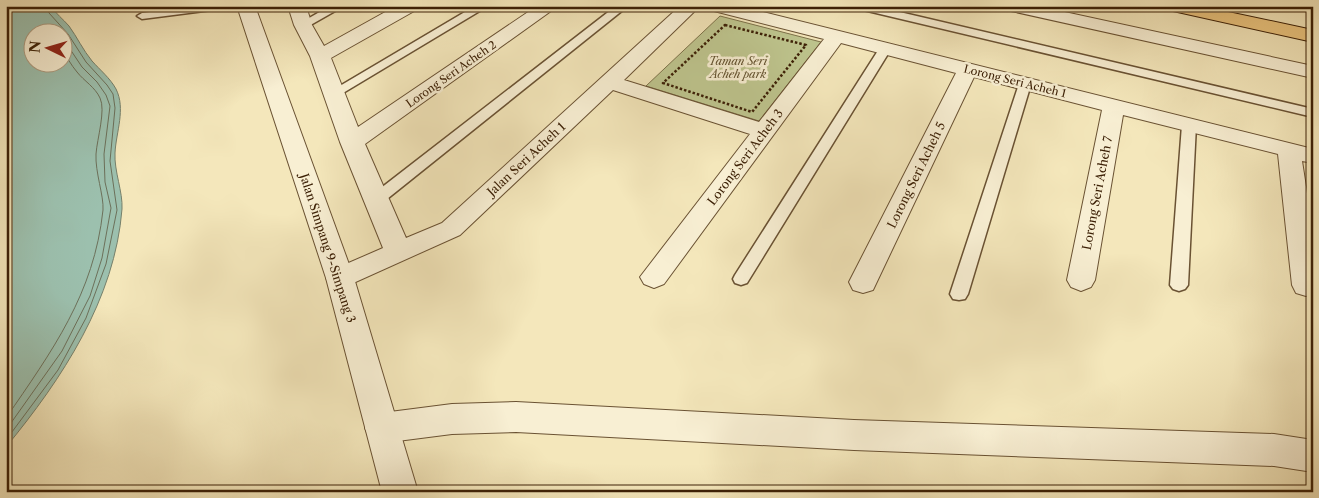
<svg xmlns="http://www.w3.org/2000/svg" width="1319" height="498" viewBox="0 0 1319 498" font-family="'Libre Caslon Text',serif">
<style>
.green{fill:#bec58e;stroke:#7d724a}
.water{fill:#9cc0ae;stroke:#76806b;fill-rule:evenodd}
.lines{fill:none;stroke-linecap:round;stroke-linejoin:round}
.shore{stroke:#6c705a;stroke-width:1}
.service-casing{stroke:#6a5233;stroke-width:3}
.minor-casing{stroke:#6a5233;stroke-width:2}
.tertiary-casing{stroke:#6a5233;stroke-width:2}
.trunk-casing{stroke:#3c2006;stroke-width:2}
.path{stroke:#3c2006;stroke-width:2.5;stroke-dasharray:2.5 2;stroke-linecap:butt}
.service{fill:#f8efd3;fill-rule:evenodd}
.minor{fill:#f8efd3;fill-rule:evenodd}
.tertiary{fill:#f8efd3;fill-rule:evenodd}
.trunk{fill:#eac47e;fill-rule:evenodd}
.labels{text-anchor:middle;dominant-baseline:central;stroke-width:5;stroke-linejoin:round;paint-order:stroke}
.far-park-label{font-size:11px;font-style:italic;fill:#63522f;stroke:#f8efd3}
.far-street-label{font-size:11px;fill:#3c2006;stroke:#f8efd3}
.street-label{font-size:12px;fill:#3c2006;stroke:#f8efd3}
</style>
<rect width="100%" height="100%" fill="#f4e7bb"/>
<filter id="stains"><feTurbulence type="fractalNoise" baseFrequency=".004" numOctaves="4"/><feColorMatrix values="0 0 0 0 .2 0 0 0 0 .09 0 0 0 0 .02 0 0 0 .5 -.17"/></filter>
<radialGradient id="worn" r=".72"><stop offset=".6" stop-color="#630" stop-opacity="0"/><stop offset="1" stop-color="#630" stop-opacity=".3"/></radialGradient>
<!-- green -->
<path class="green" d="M720 16 821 42 759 121 646 86Z"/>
<!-- water -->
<path class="water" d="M6 6H51C56 14 63 19 69 26 77 37 83 50 92 61 100 70 110 78 116 89 126 109 116 132 115 153 114 171 123 192 122 209 115 299 62 379 6 447ZM32 32H62V62H32Z"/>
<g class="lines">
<!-- shore -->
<path class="shore" d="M6 418C52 351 94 294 103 210 104 196 95 172 96 154 97 139 106 110 100 98 95 87 84 81 77 72 71 65 67 57 62 50
M6 430 62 351 90 296 102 258 111 208 105 182 104 154 110 106 106 95 97 82 82 67 62 37
M6 440 58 370 86 318 106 264 117 210 110 161 115 108 113 94 107 85 86 62 68 34 49 13 47 6"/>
<defs>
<path id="service" d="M193 6H225L220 9 142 19 137 16 142 13Z
M330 6H344L307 27 303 28 297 25Z
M475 6H488L338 96H330L328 93Z
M616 6H628L382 203H372L369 199 372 195Z
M854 6H874L1313 109V117L859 9Z
M885 45 891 49 747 283 741 285 735 283 733 279 735 275 879 49Z
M1025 80 1031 84 968 294 965 299 959 300 953 299 950 294 1019 84Z
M1189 121 1196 125 1188 285 1185 289 1179 291 1173 289 1170 285 1182 125Z"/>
<path id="minor" d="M288 6H306L312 25 324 46 396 6H419L416 10 331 58 358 127 537 6H558L365 144 406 238 442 223 680 6H700L624 80 759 122 824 39 710 10 707 6H739L1313 149V163L1302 161 1313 232V294L1306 296 1296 293 1292 285 1278 154 1123 115 1095 280 1091 287 1081 291 1071 287 1067 280 1102 110 974 77 873 290 863 293 853 290 849 282 956 73 841 43 664 284 654 288 644 284 640 277 750 134 613 90 460 235 340 289 330 285 326 278 330 271 383 248 340 142 310 56 294 25Z
M1002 6H1037L1313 66V78L1011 11 1005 10Z
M1300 6H1313V12L1303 10Z
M516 402 854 420 1274 434 1313 440V472L1274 466 854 450 516 432 452 434 382 443 370 439 365 428 370 417 382 413 452 404Z"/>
<path id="tertiary" d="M237 6H255L354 278 418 492H382L326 278Z"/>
<path id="trunk" d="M1164 6H1200L1313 30V42L1173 11 1167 10Z"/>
</defs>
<!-- service casing -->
<use href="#service" class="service-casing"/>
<!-- minor casing -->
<use href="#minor" class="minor-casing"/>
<!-- tertiary casing -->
<use href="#tertiary" class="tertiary-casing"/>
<!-- trunk casing -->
<use href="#trunk" class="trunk-casing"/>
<!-- path -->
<path class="path" d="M725 25 806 45 752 112 663 83Z"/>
<!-- service -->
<use href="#service" class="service"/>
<!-- minor -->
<use href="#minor" class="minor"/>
<!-- tertiary -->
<use href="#tertiary" class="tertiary"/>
<!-- trunk -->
<use href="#trunk" class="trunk"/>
</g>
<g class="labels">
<!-- far-park labels -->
<g class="far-park-label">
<text x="738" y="61">Taman Seri<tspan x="738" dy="13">Acheh park</tspan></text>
</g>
<!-- far-street labels -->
<g class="far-street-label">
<text transform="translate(451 74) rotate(-35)">Lorong Seri Acheh 2</text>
<text transform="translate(1015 81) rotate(14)">Lorong Seri Acheh 1</text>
</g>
<!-- street labels -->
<g class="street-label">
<text transform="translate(745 157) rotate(-53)">Lorong Seri Acheh 3</text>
<text transform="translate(526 159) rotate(-43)">Jalan Seri Acheh 1</text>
<text transform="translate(916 175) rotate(-64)">Lorong Seri Acheh 5</text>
<text transform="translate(1097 193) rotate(-79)">Lorong Seri Acheh 7</text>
<text transform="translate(328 248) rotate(72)">Jalan Simpang 9-Simpang 3</text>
</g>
</g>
<!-- margin -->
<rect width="1319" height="498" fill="none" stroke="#f4e7bb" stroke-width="25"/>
<rect x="8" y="8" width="1304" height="483" fill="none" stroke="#3c2006" stroke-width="2.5"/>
<rect x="12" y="12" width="1294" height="473" fill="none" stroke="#3c2006"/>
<!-- north arrow -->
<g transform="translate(48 48) rotate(275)"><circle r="24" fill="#f8efd3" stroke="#ad9c81"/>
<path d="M0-4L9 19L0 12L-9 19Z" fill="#8f2418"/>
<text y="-8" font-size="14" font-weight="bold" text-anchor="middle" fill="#3c2006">N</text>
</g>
<rect width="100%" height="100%" filter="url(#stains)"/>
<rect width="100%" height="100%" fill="url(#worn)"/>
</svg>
